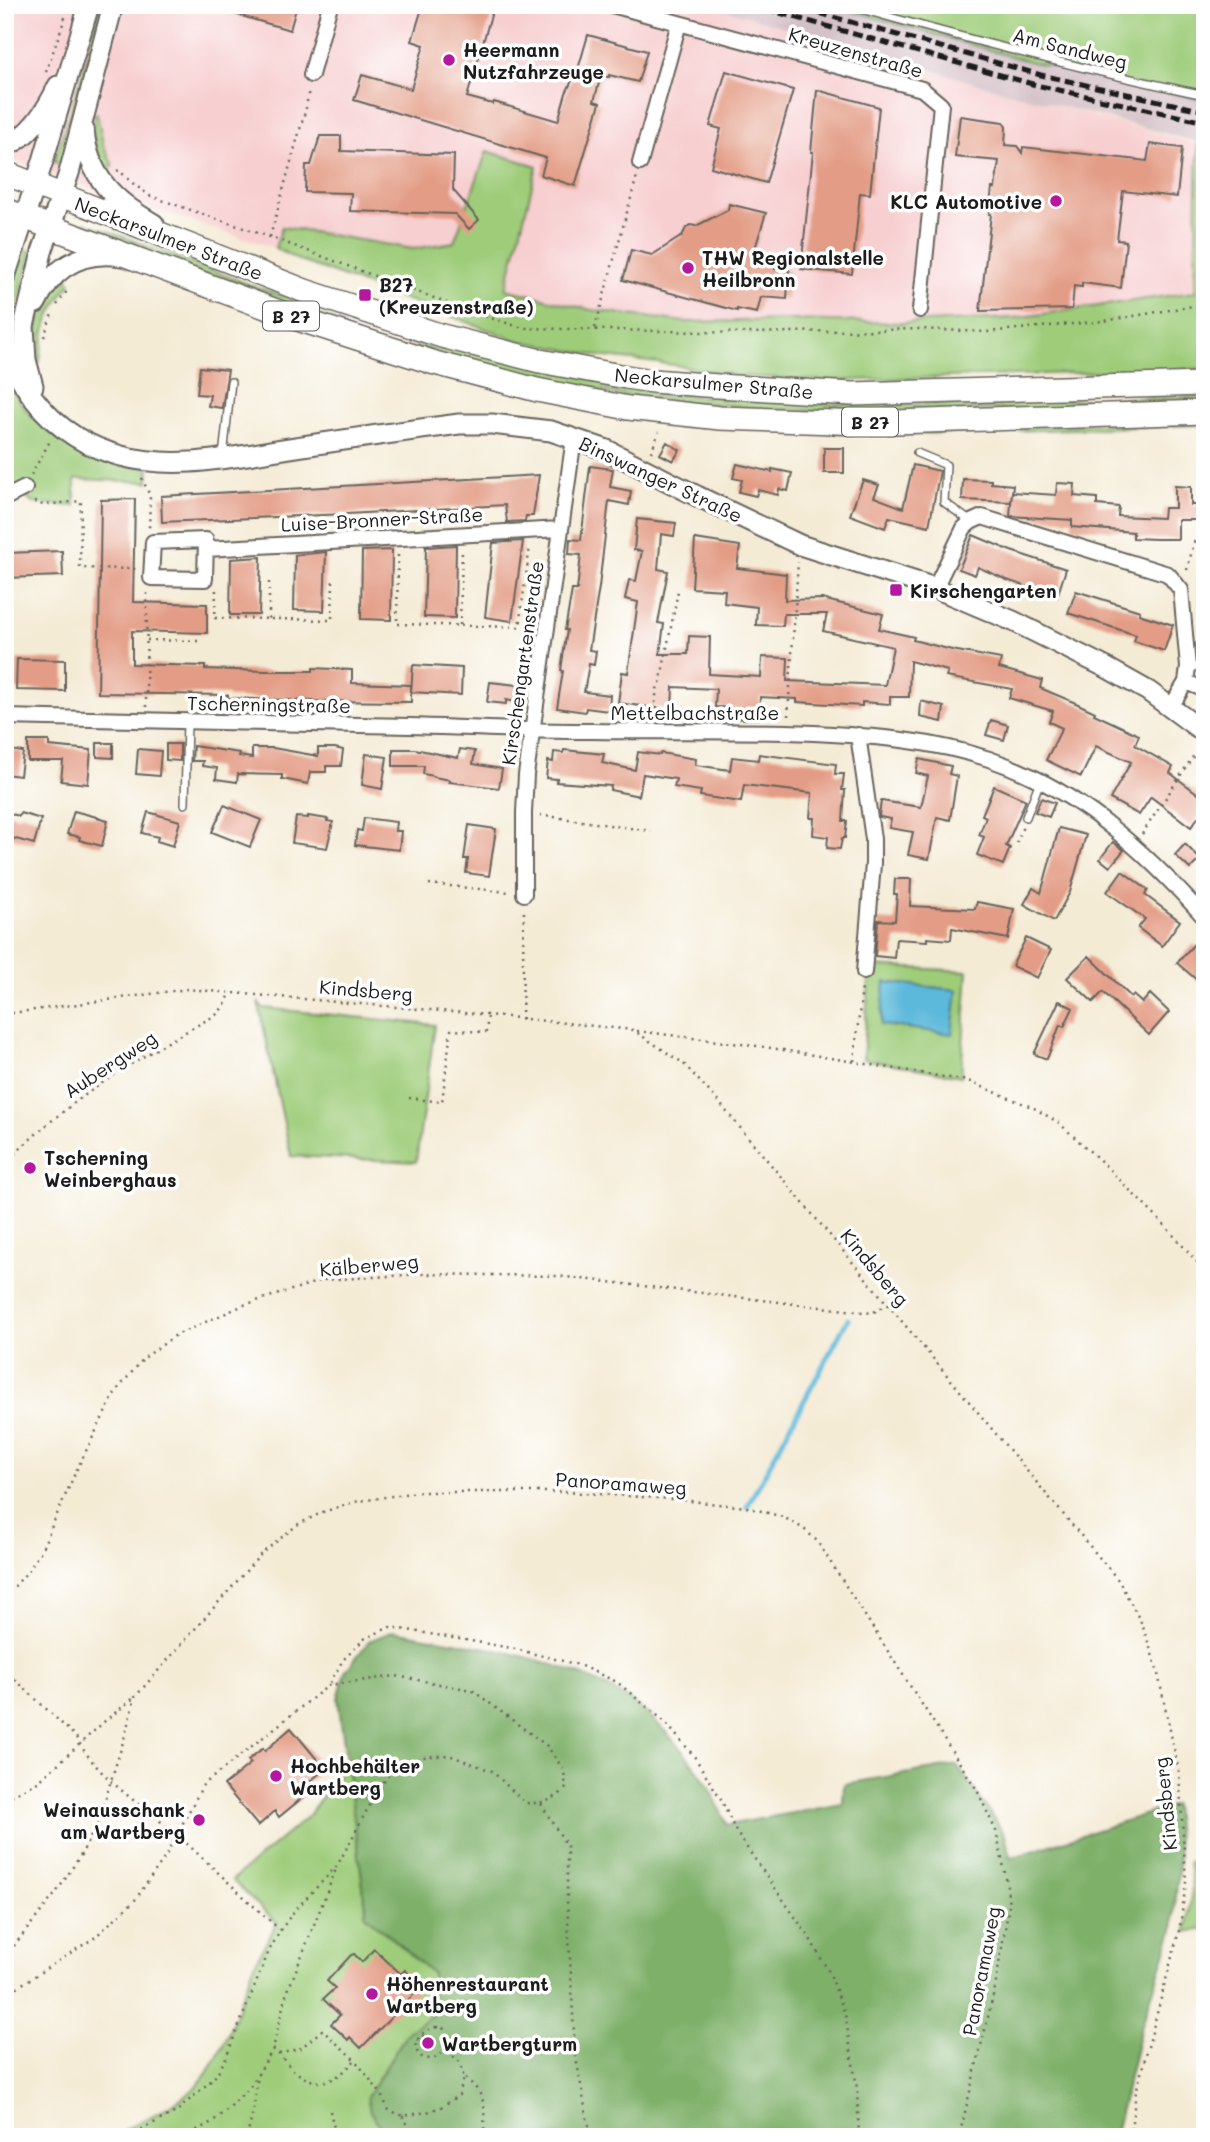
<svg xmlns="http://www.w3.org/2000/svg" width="1210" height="2142" viewBox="0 0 1210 2142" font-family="Mali,sans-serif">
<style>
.built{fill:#f7cfd0}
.industrial{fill:#d2bdc5}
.green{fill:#9ecc79;stroke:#5d744a;stroke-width:2}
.forest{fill:#7eb069;stroke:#4d6642;stroke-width:2}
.water{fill:#5db9db;stroke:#3c6a7c;stroke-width:2}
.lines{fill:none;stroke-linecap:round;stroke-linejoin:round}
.stream{stroke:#5db9db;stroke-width:5}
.building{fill:#e39c85}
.lane-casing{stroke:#68645d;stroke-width:10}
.street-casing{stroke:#68645d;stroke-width:18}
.secondary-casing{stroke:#68645d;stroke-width:23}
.primary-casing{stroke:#68645d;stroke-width:26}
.path{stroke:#68645d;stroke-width:2.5;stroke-dasharray:2 5;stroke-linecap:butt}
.lane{stroke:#fff;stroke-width:7}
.street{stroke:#fff;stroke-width:14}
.secondary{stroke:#fff;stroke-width:19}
.primary{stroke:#fff;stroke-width:23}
.rail{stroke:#1c1c1c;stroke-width:5;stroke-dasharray:10 5;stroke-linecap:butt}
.poi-dot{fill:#b5179e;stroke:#fff;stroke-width:2.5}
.labels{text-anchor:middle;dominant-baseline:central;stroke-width:7;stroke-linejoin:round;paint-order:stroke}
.shield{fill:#fff;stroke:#606060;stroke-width:2}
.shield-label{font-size:18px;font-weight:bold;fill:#1c1c1c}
.street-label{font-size:19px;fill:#1c1c1c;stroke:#fff}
.poi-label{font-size:19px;font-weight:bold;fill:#1c1c1c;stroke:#fff;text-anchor:start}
</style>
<rect width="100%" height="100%" fill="#fff"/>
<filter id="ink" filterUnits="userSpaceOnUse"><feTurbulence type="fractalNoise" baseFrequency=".0143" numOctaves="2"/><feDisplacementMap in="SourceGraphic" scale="14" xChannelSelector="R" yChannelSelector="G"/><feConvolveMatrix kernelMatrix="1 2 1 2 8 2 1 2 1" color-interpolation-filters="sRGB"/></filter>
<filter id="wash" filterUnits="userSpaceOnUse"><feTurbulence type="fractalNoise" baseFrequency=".00686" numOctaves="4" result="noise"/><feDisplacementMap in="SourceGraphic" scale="28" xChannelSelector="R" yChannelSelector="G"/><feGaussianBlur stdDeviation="1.57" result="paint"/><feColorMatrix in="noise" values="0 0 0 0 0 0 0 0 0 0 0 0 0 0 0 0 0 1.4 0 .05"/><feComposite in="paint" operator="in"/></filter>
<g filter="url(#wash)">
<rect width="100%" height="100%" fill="#f4ebd5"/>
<!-- built -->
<path class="built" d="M5 5H709L992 88 1198 144 1195 292 1015 318 902 323 793 320 685 322 591 310 506 289 536 166 488 151 454 242 413 249 282 227 275 248 140 205 5 158Z"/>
<!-- industrial -->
<path class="industrial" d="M709 5H831L1032 62 1205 100V144L992 88Z"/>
<!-- green -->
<path class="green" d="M100 5H105L63 166 54 162 88 54Z
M831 5H1205V100L1032 62Z
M97 113 103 144 113 166 103 171C97 151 90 134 95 114Z
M1198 144H1205V369L825 381 742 376 675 365 598 356 516 340 298 260 275 248 282 227 413 249 454 242 487 151 537 166 506 289 591 310 685 322 793 320 902 323 1015 318 1195 292Z
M84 222 256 287 299 301 627 387 673 394 791 403 895 405 1205 396V404L877 413 766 409 621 395 496 370 278 303 82 228Z
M20 247 31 252 15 316 11 317 10 316 14 275Z
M66 274 71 284C50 307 43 330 40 361L38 364C34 344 37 315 48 297 53 289 60 282 66 274Z
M5 375C22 416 63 449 106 461 119 465 135 466 149 468L148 482 75 479V506L32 503 5 475Z
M1205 421V425L910 434 784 431Z
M870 966 968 971 961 1076 863 1059Z
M258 1002 263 1008 435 1025 416 1162 291 1156Z
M347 1763 366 1908 365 1915 432 1972V2015L407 2033 370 2111 388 2137H126L124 2130C143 2121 182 2101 197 2086 227 2051 235 2012 252 1970 259 1954 269 1938 277 1923L232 1880 309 1815Z
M1205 1857V1928L1187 1932 1192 1887 1189 1862Z"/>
<!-- forest -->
<path class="forest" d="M393 1631C474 1646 582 1658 646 1713 665 1729 692 1761 706 1782 714 1795 720 1811 727 1825L843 1804 844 1784 957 1765 1005 1835 1011 1858 1174 1805 1179 1862 1173 1930 1140 2031 1114 2137H388L370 2111 367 2097 407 2033 432 2015V1973L365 1915 366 1908 338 1699 345 1672 369 1641Z"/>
<!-- water -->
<path class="water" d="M885 982 957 990 952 1034 881 1025Z"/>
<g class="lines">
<!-- stream -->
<path class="stream" d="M747 1507 848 1319"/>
</g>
<g id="blocks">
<!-- building -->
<path class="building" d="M218 5H297L290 30 217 9Z
M423 5H494L467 97 493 104 494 102 558 121 566 93 579 66 588 35 647 51 638 82 609 75V77L601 76 594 101 600 103 575 186 541 175 546 158 354 100 362 75 411 89 424 45 412 41Z
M726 71 793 90 766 183 711 167 721 129 710 126Z
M817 90 879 107 870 194 860 193 852 274 801 269 813 152H811Z
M960 116 1003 122 1006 127 1005 145 1017 146 1022 153 1023 147 1147 161 1150 144 1182 148 1177 197 1123 191 1117 240 1126 241 1121 288 1082 283V287L1074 286 1072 309 980 311 991 214H989L992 188H995L999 161 955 157Z
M320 136H341V151L454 155 453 190 479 220 469 229 455 214 350 211 351 193 305 192 306 165H311Z
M729 204 766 213 753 255 776 256 775 269 789 270 787 299 761 297 757 313 737 309V311L623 280 631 250 652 255 682 236 686 228 690 225 696 226 728 210Z
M200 367 228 370 222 408 208 406 210 395 197 394Z
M667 442 680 450 673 461 660 454Z
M824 448H844V473H824Z
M737 464 772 472V469L792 473 788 491 779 489 778 495 758 490 756 496 739 492 742 480 733 478Z
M913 465 940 471 929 526 889 517 885 528 850 515 863 480 879 485 874 497 903 508Z
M590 466 613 469 610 487 631 491 629 505 609 501 599 587 589 650 596 651 594 665 589 664 584 692 610 695 609 711 586 708 585 712 557 708 563 671 561 670 567 630H565L572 590H577L581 555 569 554 570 539 581 540Z
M539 475 533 516H526L525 521 507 522 505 505 347 514 162 522 161 496Z
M963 479 991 480V483L1013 485 1011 502 962 500Z
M1057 483 1075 484 1074 496 1097 498V505L1119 507 1118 516 1163 518 1164 508H1175V486L1191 487V505H1205V520H1178V539H1156L1133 538V532L1072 527V520L1010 516 1012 492 1056 495Z
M135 499 133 602 207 604V633L132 631V664L205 666V669L265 671H313V668L352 670V683L411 685V702L312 701 228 698V695L98 693 101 500Z
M637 519 676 523 674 536 661 534 658 569 668 571 658 623 664 624 660 654H688L689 636 710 637 709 674 761 677 762 657 788 658 787 681 885 685 893 647 823 631 827 614H784L783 626 756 625 757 607 724 603 725 590 692 588 695 539 740 546 737 568 786 574 785 600 822 599 883 614 879 629 914 637 913 640 952 650 1001 659 999 668 1042 680 1040 688 1078 704 1095 712 1094 714 1139 735 1135 745 1173 767 1170 773 1205 799V808L1191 827 1151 797 1139 815 1110 799 1131 762 1096 746 1081 777 1046 760 1062 728 1049 722 1053 711 1009 698 1012 689 946 677 948 671 910 661 909 697H890V704L862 702V706L797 702V699L760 697 759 719H746L734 718 735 708 715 707 716 689 673 687 672 710 618 703 622 672 628 673 638 602 625 599 629 580 636 581 642 551 634 550Z
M973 535 1011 551 1066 569 1057 597 1007 580 978 567 975 575 959 569Z
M523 541 512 621 485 617 493 543Z
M456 545 455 618 424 617 426 547Z
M392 550 391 620 361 619 362 551Z
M62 551 63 576 5 578V553Z
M326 552 324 611 294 610 295 555Z
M261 557 259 615H230L231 559Z
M1076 591 1140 611 1139 614 1173 625 1164 651 1134 641 1136 635 1068 613Z
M17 659 65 660V691L16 690Z
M413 665 462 668 461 695 411 692Z
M490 682 517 685 516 702 506 700V704L487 702Z
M921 701 944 707 942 722 920 717Z
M991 720 1008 725 1004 740 986 735Z
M28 741H49V746L91 750 88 784 61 781 63 761H28Z
M97 743H113V758L97 757Z
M166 744H180V761L166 760Z
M193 746 240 753 239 756 252 758V748H273L318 756V748H335L343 750 341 766H326V772H310L308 784 282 779V775L238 774 237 782 216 779 217 768 202 766 203 761H192Z
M5 749 23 752 20 776 5 774Z
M138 749 161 751 159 776 136 774Z
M393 749H415L458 758 460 749 475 751 473 764 502 769 499 788 449 782 450 780 434 777V776L423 774 424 766H393Z
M564 750 604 754 602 763 635 770 638 752 660 755 661 753 696 759 695 765 730 770 732 757 758 760 759 754 836 764 835 774H844L842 790H845L843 821H847L845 838H842L840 849 827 848 828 837 813 835 814 818H810L812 793 744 785 741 802 700 796 701 791 674 787 676 779 643 774 639 796 610 790 611 786 556 782 557 779 546 778 548 761 553 762 554 752 563 753Z
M366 754 387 757 382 789 362 785Z
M919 759 951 766 949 774 957 776 950 820 937 817 929 859 908 855 913 832 889 828 891 819 880 817 879 815 881 801 921 807 928 776 916 773Z
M994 786 1026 800 1006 846 1010 848 1003 865 977 855 984 837 979 835 986 817 982 815Z
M1041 798 1055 803 1049 817 1035 812Z
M224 805 261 820 250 847 212 832Z
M74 811 108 820 102 846 79 840 80 837 67 834Z
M5 812 19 816 20 813 41 819 34 844 5 836Z
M148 812 180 821 173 846 157 841 158 837 142 833Z
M308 816 328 819 327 821 333 822 327 848 292 843 296 817 308 818Z
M364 818 396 822 395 831H401L399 850 355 845 357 830 362 831Z
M469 825 496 829 489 876 466 873 468 859H464Z
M1059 828 1086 835 1070 892 1054 921 1024 904 1033 888 1041 893Z
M1113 842 1124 850 1110 867 1100 859Z
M1185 844 1200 859 1190 869 1175 855Z
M1122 871 1148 890 1145 895 1180 921 1162 946 1138 928 1145 919 1107 892Z
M895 879H911L910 906 975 909 977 902 1014 909 1008 939 952 928 951 940 927 938V941L896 939 894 958 875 956 878 920 895 921 897 894H894Z
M1026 938 1051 950 1037 978 1012 966Z
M1194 944 1205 954V987L1177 963Z
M1089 956 1131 997 1133 995 1142 1003 1150 994 1169 1012 1149 1035 1103 992 1093 1002 1067 978Z
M1059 1001 1073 1008 1064 1027 1060 1025 1047 1059 1034 1054Z
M291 1728 325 1769 308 1783 313 1789 279 1817 275 1811 258 1826 224 1785 251 1763 248 1760 263 1748 265 1751Z
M374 1949 401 1974 405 1970 422 1986 361 2048 350 2037 348 2040 331 2024 340 2015 323 1999 335 1988 327 1981 351 1955 354 1954 362 1962Z"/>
</g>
</g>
<g filter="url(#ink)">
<use href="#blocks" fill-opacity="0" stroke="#68645d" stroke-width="2"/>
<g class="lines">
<defs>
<path id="lane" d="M847 5C966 39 1084 70 1205 95
M917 453 946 465 944 502 971 522
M223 457 231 382
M1188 667H1205
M185 804 187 722
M1026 817 1040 781"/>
<path id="street" d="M612 5 922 89 941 105 920 310
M311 75 330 5
M640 163 679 23
M5 498 25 488
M206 540 205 579 151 578 153 542Z
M206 549 560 529
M935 588 964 528 971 522 982 517 1168 574 1181 590 1188 667 1186 682 1171 707
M1186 682 1205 690
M5 717C140 721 275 723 410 726 471 728 532 731 593 731 667 732 740 730 814 733 873 736 932 740 989 759 1078 789 1143 849 1205 918
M858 735 873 839V864L864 972
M524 894V812L526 775 574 438"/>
<path id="secondary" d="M84 130C88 177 115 202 154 224
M5 146C29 138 48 108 58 86
M5 277 43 161 89 5
M36 303C53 267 81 250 121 256
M5 343C34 429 102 467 190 462 225 460 261 452 296 447 350 439 404 431 459 424H492L551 431 607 450 697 496 800 545 935 588 1013 621 1107 668 1148 691 1205 733
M33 386 26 360 24 326 42 252 69 173 113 5"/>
<path id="primary" d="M5 173 305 291 442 336 540 361 626 377 653 381 718 386 852 394 1205 384
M5 210 295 318 435 363 537 390 628 408 720 418 864 423 1205 412"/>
</defs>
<!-- lane casing -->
<use href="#lane" class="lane-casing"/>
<!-- street casing -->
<use href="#street" class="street-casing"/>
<!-- secondary casing -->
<use href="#secondary" class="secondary-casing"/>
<!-- primary casing -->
<use href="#primary" class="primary-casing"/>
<!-- path -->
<path class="path" d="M46 72 66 15
M117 171 119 170 131 182 150 196 270 237 474 313 523 328 748 333 919 329 986 332 1104 321 1205 304
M270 237 306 108 309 89
M57 305 67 291
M429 310 453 307
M595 328 637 176
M44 337 52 314
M651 452 659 432
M31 475 50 441
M142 478 150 496 149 529
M34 502 43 505 81 501 80 568 136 569
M398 555 397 624 519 627 530 546
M1187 570 1195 539
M216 590 215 618 332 620 333 578
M269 619V582
M520 621 534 622
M460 625 462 551
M147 640 198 641
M146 707 147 591
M788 716 798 562
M653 717 657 689 660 684 678 591
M540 815 651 831
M1142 834 1198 749
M1017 843 1023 826
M429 884 509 892
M5 1014 187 989 488 1015 633 1030 683 1063 716 1099 1119 1581 1142 1624 1157 1669 1179 1772 1186 1882 1180 1927 1136 2092 1130 2137
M522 1019 524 910
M637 1031 765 1047 968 1081 1034 1108 1059 1123 1105 1165 1167 1228 1205 1271
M854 1061 862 988
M409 1098 442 1102 451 1030 486 1032 488 1016
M5 1164C65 1101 141 1056 216 1015L225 1005 231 992
M5 1597 28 1571 41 1551 76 1471 116 1391 144 1358 176 1335 244 1305 323 1280 424 1274 557 1276 872 1313 886 1305
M5 1670 76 1737C97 1778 142 1805 176 1834 211 1865 244 1898 279 1929
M330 1683 343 1660 364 1639 390 1627 511 1648 579 1665 617 1682 664 1721 694 1756 721 1799 736 1832 809 1937 830 1974 845 2014 857 2088 859 2137
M5 1799 38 1782 106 1720 135 1697
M541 1804 567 1846V1900L575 2052 587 2118 592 2137
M5 1957 56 1893 82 1853 98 1822 124 1739 135 1697 261 1554 297 1525 323 1512 354 1502 417 1492H568L671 1499 747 1507 783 1517 804 1529 817 1541 977 1790 996 1831 1006 1877 1009 1906 995 1988 959 2137
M5 1995 94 1938 135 1900 165 1857 203 1785 329 1685 396 1676 472 1690 547 1746 564 1770 566 1788C554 1801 542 1804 525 1803L492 1771 449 1755 424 1757 391 1771 374 1797 337 1866 294 1911 280 1931 269 1951 225 2060 214 2078 176 2112 126 2137
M436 2027 443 2028 448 2036C445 2053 438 2064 419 2056 411 2040 422 2031 436 2027Z
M417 2041 423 2036 424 2038
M273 2049C282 2056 288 2066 297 2073 321 2090 338 2080 355 2060
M279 2054 301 2048 322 2030 355 2060 379 2091 389 2110 403 2116 427 2112 441 2107 459 2095 464 2078 459 2061 445 2050
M465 2078C489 2097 484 2108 484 2137
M330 2111 336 2137
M403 2116 414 2137
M184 2137 212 2122 230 2107 252 2084 273 2049 285 1998 336 1869
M247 2137 254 2107 258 2074"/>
<!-- lane -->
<use href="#lane" class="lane"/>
<!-- street -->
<use href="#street" class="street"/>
<!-- secondary -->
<use href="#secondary" class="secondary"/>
<!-- primary -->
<use href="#primary" class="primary"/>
<!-- rail -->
<path class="rail" d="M751 5 1036 85 1205 122
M790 5 1041 75 1205 111"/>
</g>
</g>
<!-- markers -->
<g class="poi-dot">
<circle cx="449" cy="60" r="7"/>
<circle cx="1056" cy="201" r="7"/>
<circle cx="688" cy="268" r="7"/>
<rect x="358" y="288" width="14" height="14" rx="3.5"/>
<rect x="889" y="583" width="14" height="14" rx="3.5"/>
<circle cx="30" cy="1168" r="7"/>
<circle cx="276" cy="1776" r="7"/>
<circle cx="199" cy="1820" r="7"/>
<circle cx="372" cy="1994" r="7"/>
<circle cx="428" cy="2043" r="7"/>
</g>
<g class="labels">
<!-- shield labels -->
<g class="shield">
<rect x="263" y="301.5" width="56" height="29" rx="5"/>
<rect x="842" y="407.5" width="56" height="29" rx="5"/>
</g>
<g class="shield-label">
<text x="291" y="316">B 27</text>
<text x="870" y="422">B 27</text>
</g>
<!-- street labels -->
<g class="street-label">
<text transform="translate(1070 48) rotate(14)">Am Sandweg</text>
<text transform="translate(856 52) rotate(16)">Kreuzenstraße</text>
<text transform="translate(169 238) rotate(21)">Neckarsulmer Straße</text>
<text transform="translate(714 383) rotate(5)">Neckarsulmer Straße</text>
<text transform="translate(661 479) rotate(25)">Binswanger Straße</text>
<text transform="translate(382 519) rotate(-3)">Luise-Bronner-Straße</text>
<text transform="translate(522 663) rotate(-82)">Kirschengartenstraße</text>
<text transform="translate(269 704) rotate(1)">Tscherningstraße</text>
<text x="695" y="712">Mettelbachstraße</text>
<text transform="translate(366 990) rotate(5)">Kindsberg</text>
<text transform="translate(110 1064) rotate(-33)">Aubergweg</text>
<text transform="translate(369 1265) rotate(-5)">Kälberweg</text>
<text transform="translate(875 1267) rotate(50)">Kindsberg</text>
<text transform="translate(621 1483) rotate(4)">Panoramaweg</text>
<text transform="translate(1165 1804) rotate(-96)">Kindsberg</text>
<text transform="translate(981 1971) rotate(-79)">Panoramaweg</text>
</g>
<!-- poi labels -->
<g class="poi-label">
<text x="463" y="49">Heermann<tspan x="463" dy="22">Nutzfahrzeuge</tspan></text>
<text x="1042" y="201" text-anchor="end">KLC Automotive</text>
<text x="702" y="257">THW Regionalstelle<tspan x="702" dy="22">Heilbronn</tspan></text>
<text x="379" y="284">B27<tspan x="379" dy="22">(Kreuzenstraße)</tspan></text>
<text x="910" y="590">Kirschengarten</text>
<text x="44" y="1157">Tscherning<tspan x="44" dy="22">Weinberghaus</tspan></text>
<text x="290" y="1765">Hochbehälter<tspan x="290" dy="22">Wartberg</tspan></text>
<text x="185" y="1809" text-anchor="end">Weinausschank<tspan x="185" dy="22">am Wartberg</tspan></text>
<text x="386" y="1983">Höhenrestaurant<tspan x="386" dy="22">Wartberg</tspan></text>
<text x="442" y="2043">Wartbergturm</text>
</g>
</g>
<!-- margin -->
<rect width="1210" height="2142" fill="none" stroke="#fff" stroke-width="28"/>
</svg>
